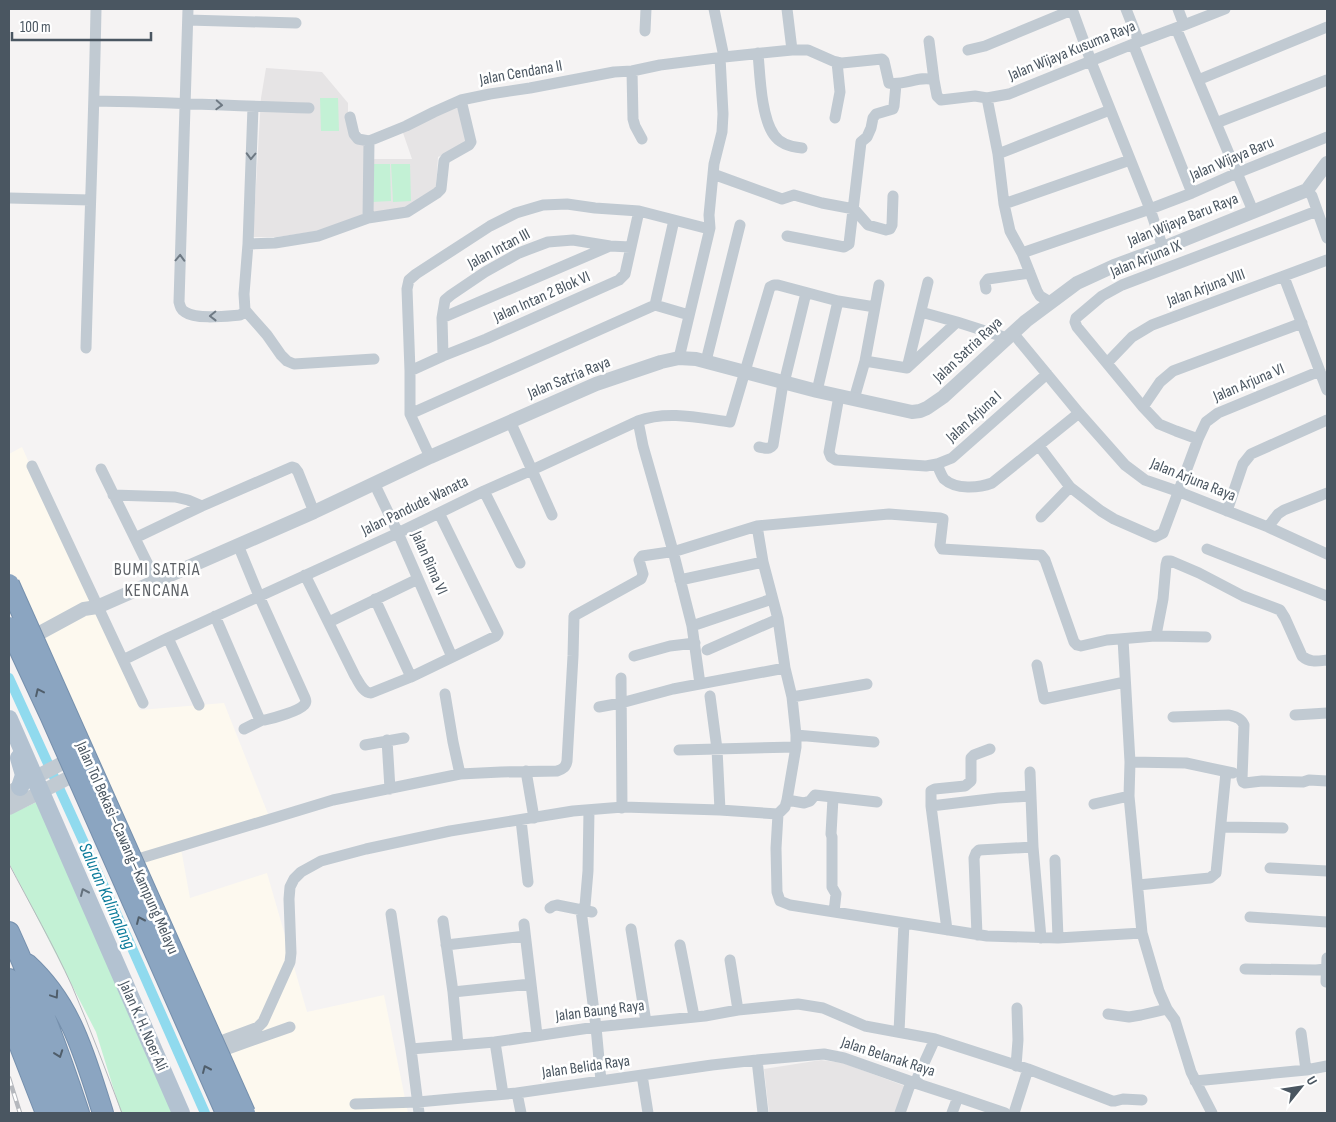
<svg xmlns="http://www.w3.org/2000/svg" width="1336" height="1122" viewBox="0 0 1336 1122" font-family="'Sofia Sans Condensed',sans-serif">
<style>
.commercial{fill:#fdf9ef}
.education{fill:#e6e4e5}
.green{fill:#c3f1d5}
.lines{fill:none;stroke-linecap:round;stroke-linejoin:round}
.canal{stroke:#90daee;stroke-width:10}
.motorway-casing{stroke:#7690ad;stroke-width:22}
.minor{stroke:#c1cad2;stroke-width:11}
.tertiary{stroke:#c1cad2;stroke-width:14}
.primary{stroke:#b3c2d1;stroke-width:18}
.motorway{stroke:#8ba5c1;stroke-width:20}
.tram{stroke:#b5b8bd;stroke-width:1}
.rail-casing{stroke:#b5b8bd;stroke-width:4.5}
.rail{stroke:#fff;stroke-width:2.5;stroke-dasharray:8;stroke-linecap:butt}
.motorway-bridge-casing{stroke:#7690ad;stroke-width:22;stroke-linecap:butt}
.motorway-bridge{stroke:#8ba5c1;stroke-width:20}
.oneway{stroke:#6e7983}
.oneway2{stroke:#505e6b}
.oneway3{stroke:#64717d}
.labels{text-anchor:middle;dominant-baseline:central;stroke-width:5;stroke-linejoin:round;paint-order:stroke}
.street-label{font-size:16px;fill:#4a5661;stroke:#fff}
.neighbourhood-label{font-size:18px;letter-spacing:1px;fill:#5f6368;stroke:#fff}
.water-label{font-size:18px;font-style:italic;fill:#0c7c9b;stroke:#fff}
</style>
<rect width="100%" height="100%" fill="#f5f3f3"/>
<!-- commercial -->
<path class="commercial" d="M22 447 140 710 224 703 272 824 180 843 190 898 267 873 307 1012 384 995 408 1113H252L9 578V454Z"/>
<!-- education -->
<path class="education" d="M266 68 322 72 348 103V117L365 147 366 214 324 230 277 237H253L261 98Z
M456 104 470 143 438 157 436 190 407 209 369 214 371 159H412L402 130Z
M821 1060 843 1063 905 1086 895 1113H769L764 1069Z"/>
<!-- green -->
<path class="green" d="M320 98H338L339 131H321Z
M371 164H390L391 201 372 202Z
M391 164H410L411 201 393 202Z
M43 799 173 1113H121L96 1032 9 863V815Z"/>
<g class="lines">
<!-- canal -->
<path class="canal" d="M9 678 132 948 205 1113"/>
<defs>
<path id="motorway" d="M9 932C36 991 59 1052 79 1113
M27 964C72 1005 85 1057 103 1113
M9 979 24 1015 61 1113
M9 1018 46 1113"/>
</defs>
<!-- motorway casing -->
<use href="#motorway" class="motorway-casing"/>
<!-- minor -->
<path class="minor" d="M188 9 179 302C180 306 181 310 185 312 196 320 227 316 240 315L245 312V310
M714 9 724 57
M787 9 792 50
M1072 9 1092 64 1150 209 1163 248
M1126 9 1139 42
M1178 9 1184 25
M188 20 296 23
M1176 28 1253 211
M645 31 646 9
M929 41 934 80
M1133 44 1192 193
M968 50 985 46 1072 10
M758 53C760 75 761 117 774 135 780 144 791 147 802 148
M632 71 633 119 635 126 642 139
M1198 80 1327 27
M987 98 998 154 1004 204 1010 231 1022 253 1037 291 1040 296 1050 302
M94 101C166 102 237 106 309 108
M253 107 248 244 244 294 245 310 267 335 281 355 287 361 294 364 374 359
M350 117 354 134 358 139 369 141 406 126 434 112 461 100 490 94 530 88 614 72 632 71 660 65 724 57 792 50H808L833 61 842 63 882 59 884 61 889 83C904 86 920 75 934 80L937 96 941 100 975 96 987 98 1009 94 1133 44 1184 25 1225 9
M835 118 840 92 837 62
M1216 123 1327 80
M998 154 1110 110
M713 174 782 199 794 195 822 203 854 209 868 225 886 230 890 229 892 225 893 196
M1307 190 1312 196 1327 238
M9 198 90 200
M1004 204 1130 160
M368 218 407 212 437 193 441 189 444 161 446 158 469 145 471 142 461 100
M787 236 844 247 849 244 861 142 867 137 871 128 873 118 876 114 893 109 894 106 896 84
M248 244 275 243 318 236 368 218 369 141
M1022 253 1150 209 1192 193 1237 173 1327 137
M1284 277 1327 390
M986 289 985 283 988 279 1030 273
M655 305 689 315
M875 307 879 285
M921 312 957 322 1007 338
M442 318 610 246
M1013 333 1079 413 1125 465 1145 480 1177 491 1268 527 1327 554
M86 348C89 235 94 122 96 9
M443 356 442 318 445 300 451 295 485 272 519 253 548 242 573 240 610 246 630 247
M679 358 710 228 709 215 714 164 722 132 723 114 720 57
M706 361 740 225
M865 361 907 368 957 322
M1107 363 1132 337 1152 325 1327 260
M907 368 928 282
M410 371 443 356 486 339 619 280 625 274 639 211
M817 391 838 301
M839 396 829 452 831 457 836 460 926 466 937 464 952 458 1047 374
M1143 407 1160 382 1173 371 1302 323
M410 414 655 305 674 220
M510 421 552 515
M638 421 643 446 673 551 692 626 700 684
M1198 439 1176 431 1159 424 1143 407 1077 327 1075 322 1076 318 1102 296 1122 285 1317 211
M1039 446 1070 487 1101 511 1114 519 1155 537 1163 533 1198 439 1206 422 1218 413 1320 371
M759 447C765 448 769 450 773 445L783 383 785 379 806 293
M430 457 410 414V371L407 289 409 280 416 274 490 226 516 213 543 205 567 204 595 208 639 211 709 229
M937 464C939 469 941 475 944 479 956 490 979 488 992 483L1079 413
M32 466 143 703
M101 469 156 581
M374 483 398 533 452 657
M484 491 520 563
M113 495 175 497 188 500 202 506
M1227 511 1243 464 1251 454 1327 420
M1041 517 1070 487
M757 526 763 562 778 619 785 668
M1268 527 1278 514 1284 510 1327 493
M135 538 202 506 292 467 295 468 298 472 314 512
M1207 549 1327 596
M305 575 355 676C359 682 363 693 371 693L411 677 496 636 498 633 439 513
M680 580 763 562
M375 599 411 677
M215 616 259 718 262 720H265C274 718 299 711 304 705 307 702 306 701 305 698L259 596 238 545
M329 622 418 579
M692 626 772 599
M1157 630 1163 599 1166 565 1167 561H1171L1199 573 1243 596 1280 610 1285 618 1302 656C1310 663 1318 661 1327 660
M168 638 199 705
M1123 639 1130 762 1129 796 1142 933 1159 991 1167 1009 1175 1020 1191 1072 1212 1113
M707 650 778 619
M634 656 670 646 695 643
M123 660 168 638 398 533 484 491 532 470 638 421C667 410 700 418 730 422L770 287 774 285H778L838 301 875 307 865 361 854 399
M1037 665 1044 699 1125 682
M621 678 622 808
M445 694 453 742 460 774
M710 696 717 749 720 810
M792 697 796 735V747L787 800 785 807 778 814 776 848 777 892 780 901 790 905 987 936 1058 938 1142 933
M599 707 621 703 673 689 785 668 792 697 867 684
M1295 715 1327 713
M1173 717 1229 715C1236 717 1241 718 1244 725L1242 779 1243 782 1245 783 1262 781 1303 782 1309 780 1327 781
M244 729 262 720
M796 735 874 742
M387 740 390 789
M365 745 404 738
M679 750 796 747
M1130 762 1186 763 1233 773
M526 771 534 818
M1030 772 1033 847 1041 938
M833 798 831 834 832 837V887L836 894 834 912
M787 800 804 803 810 801 815 795 877 802
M1094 804 1129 796
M931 806 998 798 1030 796
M589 810 588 871 585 906 581 910 596 1027 601 1081
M521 820 528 882
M1221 827 1283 828
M138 859 333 800 460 774 501 772 557 771C563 769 566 767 567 761L573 656 574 616 641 579 643 574 639 560 642 556 676 551 757 526 889 514 940 518 943 519 940 545 942 549 1041 555 1045 560 1074 642 1077 645 1081 646 1107 640 1155 636 1206 637
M1055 860 1058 938
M1270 868 1327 871
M1138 885 1210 878 1216 873 1226 772
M550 908 553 906 557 905 592 912
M391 914 411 1049 419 1113
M1250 917 1327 922
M443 921 453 992 458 1045
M524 924 537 1035
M631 929 646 1022
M947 930 931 806V791L935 789 965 786 971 781V758L974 755 990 749
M977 935 974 858 976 853 979 850 1033 847
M446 945 525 936
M680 945 694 1016
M730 960 738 1010
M1245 969 1316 970 1326 969
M1326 982 1327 958
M453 992 531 984
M1108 1014 1129 1017 1141 1015 1167 1009
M899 1032 904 923
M1301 1033 1306 1070
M221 1041 258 1027 263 1022 290 962 291 953 289 899 290 887 294 879 301 872 321 861 366 849 450 831 573 811 623 807 720 810 778 814
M495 1042 503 1094
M411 1049 495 1042 596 1027 705 1016 738 1010 798 1004 823 1008 865 1026 935 1039 1028 1069 1112 1101H1115L1123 1099 1142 1100
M225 1050 290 1027
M757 1060 763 1113
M1016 1066 1018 1040 1017 1008
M642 1075 648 1113
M1195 1081 1306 1070 1327 1066
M915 1083 935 1039
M517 1093 521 1113
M355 1104 418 1102 517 1093 712 1065 757 1060 824 1054 844 1058 915 1083 958 1097 1005 1113
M900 1113 911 1082
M952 1113 958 1097
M1014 1113 1028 1069"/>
<!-- tertiary -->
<path class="tertiary" d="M36 635 84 609 97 607 314 512 430 457 596 384 661 362 679 358 696 359 817 391 912 412 920 411 927 408 943 397 1026 321 1077 283 1114 266 1163 248 1307 190 1327 163
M9 793 30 780 76 756
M9 808 84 770"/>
<!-- primary -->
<path class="primary" d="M9 719 181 1113
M19 758 24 775 20 787"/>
<!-- motorway -->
<use href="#motorway" class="motorway"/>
<!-- tram -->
<path class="tram" d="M9 864C30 904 53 944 72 986 90 1028 106 1071 122 1113"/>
<defs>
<path id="rail" d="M9 1078 20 1113"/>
</defs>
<!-- rail casing -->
<use href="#rail" class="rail-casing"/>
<!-- rail -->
<use href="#rail" class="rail"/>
<defs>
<path id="motorway-bridge" d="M9 584 245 1113
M9 627 50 715 226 1113"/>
</defs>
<!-- motorway-bridge casing -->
<use href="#motorway-bridge" class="motorway-bridge-casing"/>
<!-- motorway-bridge -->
<use href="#motorway-bridge" class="motorway-bridge"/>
</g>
<!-- one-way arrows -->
<defs><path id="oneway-chevron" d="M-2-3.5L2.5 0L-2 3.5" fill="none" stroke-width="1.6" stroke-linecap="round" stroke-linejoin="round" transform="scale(1.25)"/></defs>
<g class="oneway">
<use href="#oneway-chevron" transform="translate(219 105) rotate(3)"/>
<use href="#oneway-chevron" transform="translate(251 156) rotate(92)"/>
<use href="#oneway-chevron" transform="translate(180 258) rotate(-88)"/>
<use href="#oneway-chevron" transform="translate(213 316) rotate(179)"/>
</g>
<g class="oneway2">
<use href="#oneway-chevron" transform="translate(39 692) rotate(-115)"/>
<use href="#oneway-chevron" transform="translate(140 920) rotate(-114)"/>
<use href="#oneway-chevron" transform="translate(55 995) rotate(56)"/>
<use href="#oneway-chevron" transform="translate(59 1054) rotate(70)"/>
<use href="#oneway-chevron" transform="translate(206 1069) rotate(-114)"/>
</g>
<use class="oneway3" href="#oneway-chevron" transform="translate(84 892) rotate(-114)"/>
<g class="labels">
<!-- street labels -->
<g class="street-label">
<text transform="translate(1072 51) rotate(-22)">Jalan Wijaya Kusuma Raya</text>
<text transform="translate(521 73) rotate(-10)">Jalan Cendana II</text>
<text transform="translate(1232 159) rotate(-23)">Jalan Wijaya Baru</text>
<text transform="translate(1183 220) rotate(-22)">Jalan Wijaya Baru Raya</text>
<text transform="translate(499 249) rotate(-28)">Jalan Intan III</text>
<text transform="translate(1146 259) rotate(-22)">Jalan Arjuna IX</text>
<text transform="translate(1206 288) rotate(-20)">Jalan Arjuna VIII</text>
<text transform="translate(542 297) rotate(-24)">Jalan Intan 2 Blok VI</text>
<text transform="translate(968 350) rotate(-43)">Jalan Satria Raya</text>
<text transform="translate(569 378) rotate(-22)">Jalan Satria Raya</text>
<text transform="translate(1249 383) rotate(-23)">Jalan Arjuna VI</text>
<text transform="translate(974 417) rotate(-42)">Jalan Arjuna I</text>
<text transform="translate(1193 480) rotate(22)">Jalan Arjuna Raya</text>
<text transform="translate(415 506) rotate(-26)">Jalan Pandude Wanata</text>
<text transform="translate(429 563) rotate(66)">Jalan Bima VI</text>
<text transform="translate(127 848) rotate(66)">Jalan Tol Bekasi–Cawang–Kampung Melayu</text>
<text transform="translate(600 1011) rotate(-7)">Jalan Baung Raya</text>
<text transform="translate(143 1026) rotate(66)">Jalan K. H. Noer Ali</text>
<text transform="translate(888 1057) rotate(18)">Jalan Belanak Raya</text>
<text transform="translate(586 1067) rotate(-8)">Jalan Belida Raya</text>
</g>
<!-- neighbourhood labels -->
<g class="neighbourhood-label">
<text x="157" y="569">BUMI SATRIA<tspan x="157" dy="21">KENCANA</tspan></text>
</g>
<!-- water labels -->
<g class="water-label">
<text transform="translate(107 896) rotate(66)">Saluran Kalimalang</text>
</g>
</g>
<!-- border -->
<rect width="1336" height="1122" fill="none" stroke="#4a5661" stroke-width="20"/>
<!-- north arrow -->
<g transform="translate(1301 1087) rotate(60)" stroke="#ffffff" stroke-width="4" paint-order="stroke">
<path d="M0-4L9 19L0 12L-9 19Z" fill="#4a5661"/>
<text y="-8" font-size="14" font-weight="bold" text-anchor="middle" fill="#4a5661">U</text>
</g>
<!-- scale -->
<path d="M12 32v8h139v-8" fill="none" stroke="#4a5661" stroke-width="2.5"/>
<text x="20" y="32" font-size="15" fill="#4a5661" stroke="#ffffff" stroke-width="4" paint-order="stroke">100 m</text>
</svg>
